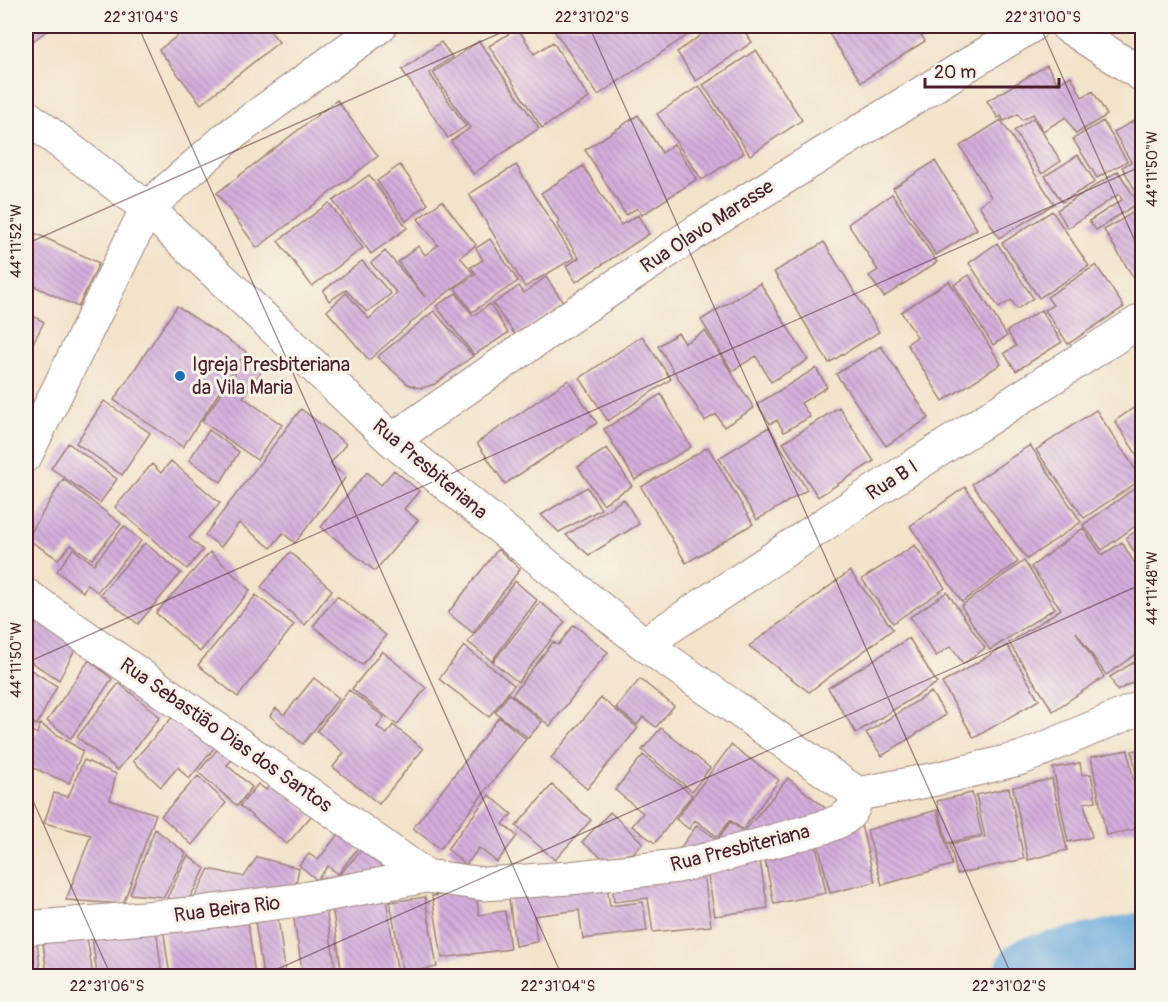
<svg xmlns="http://www.w3.org/2000/svg" width="1168" height="1002" viewBox="0 0 1168 1002" font-family="Pangolin,sans-serif">
<style>
.lines{fill:none;stroke-linecap:round;stroke-linejoin:round}
.river{stroke:#68a9dc;stroke-width:81}
.building{fill:url(#building-back-hatch)}
.minor-casing{stroke:#9e817a;stroke-width:35}
.minor{stroke:#fff;stroke-width:33}
.ticks{fill:none;stroke:#4a1f2b;stroke-width:1.5;stroke-opacity:0.45}
.poi-dot{fill:#1f6fb2;stroke:#f7f3e8;stroke-width:2}
.labels{text-anchor:middle;dominant-baseline:central;stroke-width:6;stroke-linejoin:round;paint-order:stroke}
.street-label{font-size:20px;fill:#4a1f2b;stroke:#f7f3e8}
.poi-label{font-size:20px;fill:#4a1f2b;stroke:#f7f3e8;text-anchor:start}
.neatline{fill:none;stroke:#4a1f2b;stroke-width:2}
.ticks-label{font-size:15px;text-anchor:middle;fill:#4a1f2b}
</style>
<defs>
<pattern id="building-back-hatch" width="6" height="6" patternUnits="userSpaceOnUse" patternTransform="scale(1.5)"><rect width="6" height="6" fill="#d4aedd"/><path d="M-1 5l2 2M0 0l6 6M5-1l2 2" fill="none" stroke="#ae8db3"/></pattern>
</defs>
<rect width="100%" height="100%" fill="#f7f3e8"/>
<filter id="ink" filterUnits="userSpaceOnUse"><feTurbulence type="fractalNoise" baseFrequency=".0167" numOctaves="2"/><feDisplacementMap in="SourceGraphic" scale="12" xChannelSelector="R" yChannelSelector="G"/><feConvolveMatrix kernelMatrix="1 2 1 2 8 2 1 2 1" color-interpolation-filters="sRGB"/></filter>
<filter id="wash" filterUnits="userSpaceOnUse"><feTurbulence type="fractalNoise" baseFrequency=".008" numOctaves="4" result="noise"/><feDisplacementMap in="SourceGraphic" scale="24" xChannelSelector="R" yChannelSelector="G"/><feGaussianBlur stdDeviation="1.35" result="paint"/><feColorMatrix in="noise" values="0 0 0 0 0 0 0 0 0 0 0 0 0 0 0 0 0 1.4 0 .05"/><feComposite in="paint" operator="in"/></filter>
<g filter="url(#wash)">
<rect width="100%" height="100%" fill="#f3e3ca"/>
<g class="lines">
<!-- river -->
<path class="river" d="M1035 976 1142 953"/>
</g>
<g id="blocks">
<!-- building -->
<path class="building" d="M26 26H53L29 44 26 39Z
M190 26H266L279 42 201 104 159 50Z
M551 26H701L598 95Z
M714 26H741L752 42 696 81 677 52Z
M824 26H915L925 41 861 82Z
M518 28 534 54 553 42 589 98 542 128 489 46Z
M479 41 539 128 473 174 451 141 470 128 433 73Z
M441 42 452 57 429 73 466 126 448 138 402 70Z
M756 50 802 120 750 155 703 85Z
M1047 65 1058 84 1071 76 1082 97 1093 91 1107 115 1076 134 1066 117 1043 131 1033 114 1022 120 1018 114 1004 121 1001 116 998 118 987 101Z
M699 86 744 153 702 180 657 114Z
M337 100 378 156 257 248 217 193Z
M638 115 662 153 674 144 697 179 642 215 637 208 626 215 585 150Z
M1142 116V199L1141 200 1122 167 1131 162 1114 132Z
M1033 118 1061 161 1042 174 1014 131Z
M1001 120 1054 204 999 238 979 205 991 197 960 146Z
M1103 121 1127 161 1097 178 1073 139Z
M1078 155 1095 182 1062 202 1045 176Z
M935 161 977 229 936 255 893 188Z
M400 165 428 204 406 221 377 181Z
M516 165 574 258 525 287 469 194Z
M583 166 621 225 638 215 649 234 576 282 566 266 579 258 557 224 560 222 541 193Z
M1118 171 1138 203 1096 230 1089 221 1122 200 1119 194 1068 228 1057 210Z
M369 175 407 228 371 254 333 201Z
M892 194 937 262 884 297 869 276 878 270 848 224Z
M442 201 476 245 460 257 473 273 431 305 369 360 327 311 346 293 369 319 397 293 371 263 385 251 425 297 398 262 418 246 425 255 438 245 418 219Z
M329 203 363 248 312 286 278 241Z
M1142 207V271L1133 277 1104 230Z
M1052 211 1089 266 1039 298 1002 243Z
M26 229 99 263 78 307 26 282Z
M490 239 518 281 472 312 455 288 476 274 471 267 483 260 476 248Z
M824 242 879 332 829 363 774 272Z
M997 243 1033 298 1017 309 1011 300 999 308 969 263Z
M362 261 391 294 367 312 346 290 329 301 323 291Z
M1096 265 1124 307 1068 344 1045 310 1053 305 1047 297Z
M969 275 1007 336 993 345 954 285Z
M546 277 564 303 516 336 493 304 519 286 524 293Z
M949 281 1001 364 943 401 907 344 917 337 901 312Z
M760 283 808 360 771 382 756 356 732 371 701 320Z
M456 293 473 316 490 304 508 333 474 355 436 306Z
M177 306 246 352 183 447 114 400Z
M1041 310 1062 342 1016 371 1004 353 1016 346 1007 331Z
M434 311 473 356 435 384 422 388 416 387 408 384 401 378 377 357Z
M26 312 44 322 26 356Z
M705 331 754 408 724 427 716 414 705 421 658 346 678 333 685 343Z
M642 336 671 379 608 421 580 378Z
M881 346 929 418 886 446 836 374Z
M246 358 263 369 243 397 282 425 257 460 202 421Z
M816 368 827 387 801 403 810 417 784 432 777 420 770 424 757 404Z
M568 380 597 423 505 484 477 443Z
M661 394 691 447 635 480 604 429Z
M104 401 150 433 122 475 76 443Z
M1142 402V463L1115 421Z
M839 407 874 461 818 497 783 443Z
M301 409 346 444 330 464 346 477 295 543 283 533 271 548 239 523 221 547 205 535Z
M1096 410 1142 479 1084 518 1036 450Z
M769 427 807 490 757 520 719 458Z
M209 430 239 452 221 482 189 460Z
M68 443 117 479 100 503 51 468Z
M1030 445 1081 522 1027 559 972 484Z
M708 447 753 524 686 563 641 487Z
M607 448 632 486 603 504 578 467Z
M171 461 220 503 189 538 203 550 187 569 115 507 152 464 161 473Z
M394 470 419 491 404 509 418 520 375 571 321 527 367 472 381 485Z
M63 479 121 524 92 559 71 545 58 559 27 539Z
M1142 483V521L1102 550 1083 525Z
M587 487 601 509 559 532 541 515Z
M965 487 1018 562 962 602 910 526Z
M624 499 639 524 589 555 566 535Z
M124 526 141 541 97 592 87 584 83 592 57 571 73 549 94 564Z
M1142 527V566L1126 538Z
M1083 528 1102 555 1122 542 1142 576V650L1106 675 1076 632 1104 677 1053 711 1009 643 1061 609 1031 567Z
M145 543 181 573 138 624 100 594Z
M915 545 945 588 893 623 862 579Z
M498 549 520 569 473 633 448 613Z
M210 552 250 590 200 652 156 613Z
M290 552 332 590 305 625 261 587Z
M1024 561 1055 608 990 650 961 606Z
M850 571 893 629 809 692 749 646Z
M515 581 537 600 492 661 468 642Z
M947 592 985 648 963 664 951 646 936 656 910 617Z
M256 595 294 625 238 697 198 665Z
M337 596 386 635 362 665 313 626Z
M540 602 565 622 518 682 493 662Z
M26 606 79 642 59 680 26 659Z
M574 625 608 652 550 726 512 695 553 642 558 645Z
M909 638 937 683 856 733 828 688Z
M1007 645 1039 700 974 738 942 683Z
M464 646 514 685 489 717 439 679Z
M382 651 426 688 397 725 352 689Z
M1142 657V677L1117 691 1110 677Z
M89 660 112 679 71 738 47 721Z
M26 667 57 686 37 725 26 719Z
M314 678 339 698 303 744 270 716 276 708 284 715Z
M640 679 674 706 656 727 643 717 637 725 616 708Z
M119 683 160 717 118 770 77 737Z
M349 690 384 717 377 727 387 734 393 725 423 749 379 804 333 767 344 753 317 731Z
M931 692 946 715 882 756 866 733Z
M509 694 542 722 528 738 495 712Z
M601 698 638 728 587 789 551 758Z
M177 712 215 747 189 779 178 767 161 787 133 761Z
M499 717 526 739 440 849 413 828Z
M40 724 83 751 69 783 26 765V728L37 734Z
M661 728 710 768 692 791 642 750Z
M222 744 236 756 227 765 252 787 237 806 198 772Z
M731 745 779 780 743 830 730 820 718 837 695 820 689 829 676 819Z
M1142 749V803H1141L1132 751Z
M1128 750 1142 828 1106 835 1091 757Z
M643 755 692 795 655 843 632 826 643 813 615 790Z
M84 760 116 774 110 800 156 814 123 904 66 900 91 835 44 823 54 793 68 797Z
M1080 763 1082 775 1091 774 1096 801 1084 803 1092 837 1068 842 1053 768Z
M198 776 226 803 192 845 161 816Z
M788 778 835 816 672 859 697 825 718 840 730 822 744 832Z
M1052 779 1067 850 1028 860 1013 787Z
M272 782 312 815 287 844 240 806 258 784 266 790Z
M552 785 591 820 555 860 516 826Z
M1009 788 1024 859 957 874 950 844 985 837 976 795Z
M972 793 982 835 947 843 937 801Z
M489 795 512 814 503 824 517 836 497 862 479 848 466 865 447 849Z
M937 810 952 865 882 885 867 830Z
M610 812 643 843 633 853 604 859 582 842Z
M861 825 875 882 830 893 816 835Z
M155 829 186 853 164 897 130 894Z
M340 832 359 847 338 874 328 866 317 880 299 865 309 854 318 860Z
M814 835 826 893 774 904 762 845Z
M365 846 408 875 322 890V878L338 876Z
M188 855 205 869 187 903 167 898Z
M759 855 768 908 715 916 706 864Z
M257 857 299 868 293 898 189 908 209 869 244 877Z
M703 867 711 926 653 932 648 898 614 902 612 878Z
M606 877 610 906 643 902 647 931 583 939 579 910 534 916 537 942 515 946 508 890Z
M475 890 479 915 505 911 510 949 442 958 432 896Z
M425 897 437 967 403 973 390 902Z
M386 898 398 976H342L332 905Z
M325 903 336 972 303 976 292 908Z
M247 915 255 976H170L163 927Z
M278 918 286 976H263L255 921Z
M156 927 162 976H97L92 935Z
M87 937 93 976H47L43 943Z
M37 941 41 976H26V942Z"/>
</g>
</g>
<g filter="url(#ink)">
<use href="#blocks" fill-opacity="0" stroke="#9e817a" stroke-width="1.5"/>
<g class="lines">
<defs>
<path id="minor" d="M1067 26 1142 75
M26 116 147 208 392 440 644 644 858 794 936 779 1022 758 1142 707
M392 440 562 322 699 230 1031 26
M26 455 147 208 228 137 380 26
M26 595 426 876
M644 644 867 496 1142 320
M26 928 191 914 298 900 426 876 484 884 569 878 678 866 709 859 828 826C848 817 852 816 858 794"/>
</defs>
<!-- minor casing -->
<use href="#minor" class="minor-casing"/>
<!-- minor -->
<use href="#minor" class="minor"/>
</g>
</g>
<!-- ticks -->
<path class="ticks" d="M138 26 562 976M589 26 1012 976M1040 26 1142 257M26 244 516 26M26 663 1142 166M26 785 111 976M262 976 1142 584"/>
<!-- markers -->
<circle class="poi-dot" cx="180" cy="376" r="6"/>
<g class="labels">
<!-- street labels -->
<g class="street-label">
<text transform="translate(707 226) rotate(-33)">Rua Olavo Marasse</text>
<text transform="translate(430 469) rotate(40)">Rua Presbiteriana</text>
<text transform="translate(892 480) rotate(-33)">Rua B I</text>
<text transform="translate(226 735) rotate(35)">Rua Sebastião Dias dos Santos</text>
<text transform="translate(740 848) rotate(-14)">Rua Presbiteriana</text>
<text transform="translate(227 909) rotate(-7)">Rua Beira Rio</text>
</g>
<!-- poi labels -->
<g class="poi-label">
<text x="192" y="364">Igreja Presbiteriana<tspan x="192" dy="23">da Vila Maria</tspan></text>
</g>
</g>
<!-- margin -->
<rect width="1168" height="1002" fill="none" stroke="#f7f3e8" stroke-width="66"/>
<!-- scale -->
<path d="M925 78v9h134v-9" fill="none" stroke="#4a1f2b" stroke-width="3"/>
<text x="934" y="78" font-size="18" fill="#4a1f2b" stroke="#f7f3e8" stroke-width="4.5" paint-order="stroke">20 m</text>
<rect x="33" y="33" width="1102" height="936" class="neatline"/>
<g class="ticks-label">
<text x="141" y="22">22°31'04"S</text>
<text x="592" y="22">22°31'02"S</text>
<text x="1043" y="22">22°31'00"S</text>
<text transform="translate(1152 169) rotate(-90)" y="5">44°11'50"W</text>
<text transform="translate(16 241) rotate(-90)" y="5">44°11'52"W</text>
<text transform="translate(1152 588) rotate(-90)" y="5">44°11'48"W</text>
<text transform="translate(16 660) rotate(-90)" y="5">44°11'50"W</text>
<text x="107" y="991">22°31'06"S</text>
<text x="558" y="991">22°31'04"S</text>
<text x="1009" y="991">22°31'02"S</text>
</g>
</svg>
